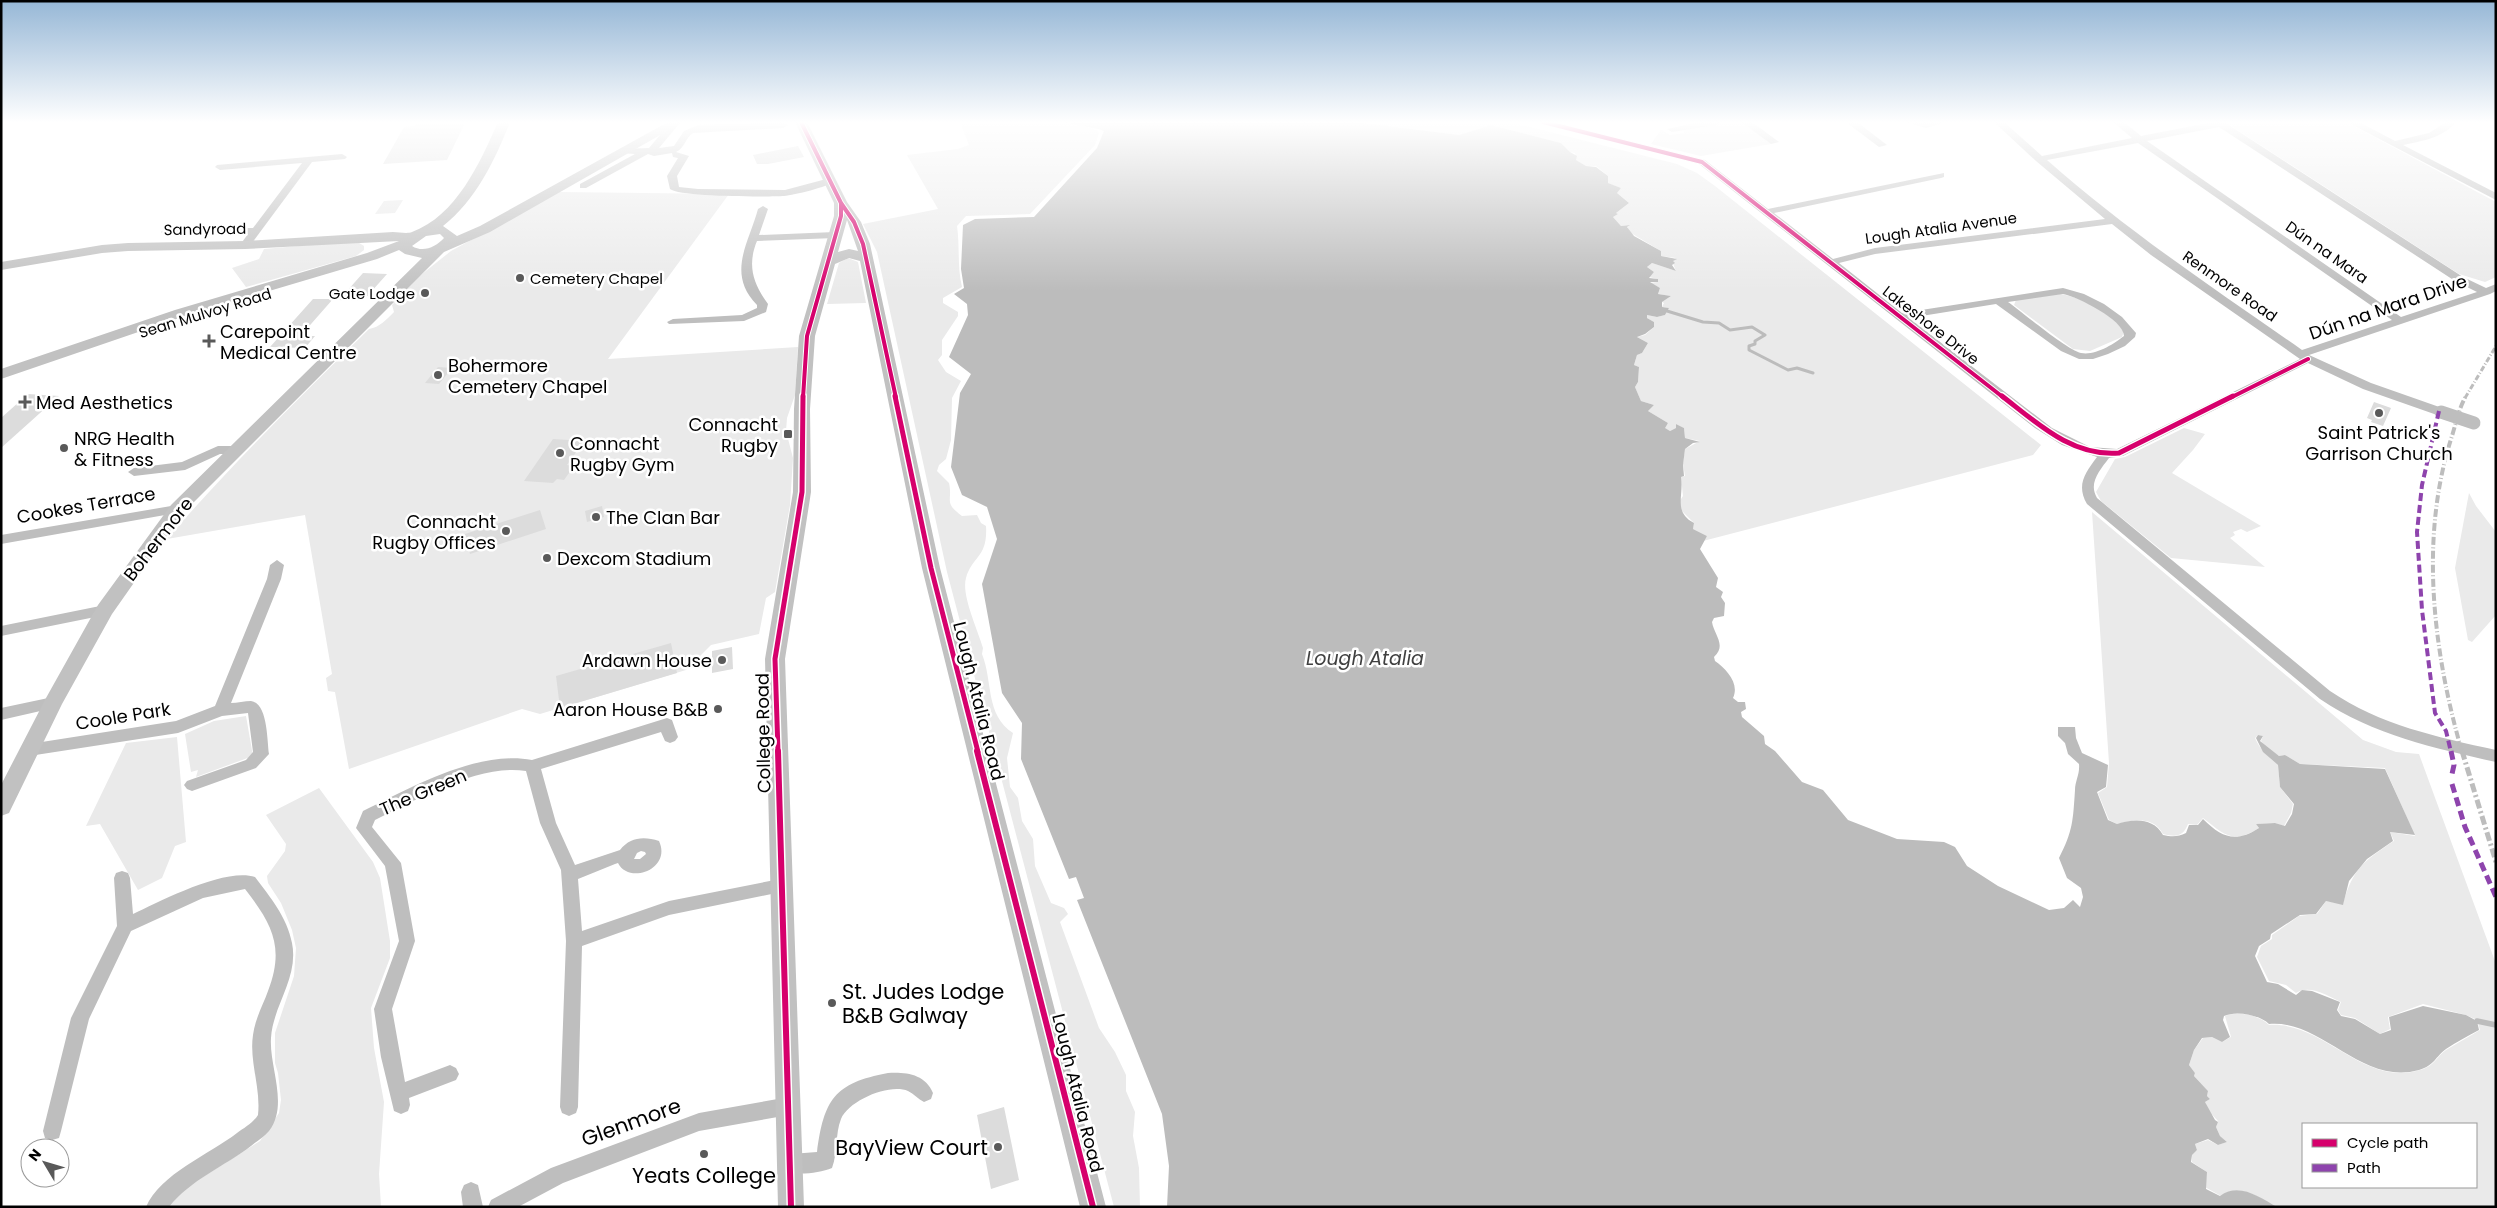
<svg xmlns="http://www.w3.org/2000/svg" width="2497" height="1208" viewBox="0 0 2497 1208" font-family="Poppins,sans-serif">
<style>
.green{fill:#eaeaea;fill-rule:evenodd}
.water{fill:#bcbcbc}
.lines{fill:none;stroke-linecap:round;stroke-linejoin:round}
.stream-far1{stroke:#bcbcbc;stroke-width:3}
.stream{stroke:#bcbcbc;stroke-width:5.5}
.building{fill:#dcdcdc}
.street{fill:#bebebe;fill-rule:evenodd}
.secondary{fill:#c1c1c1;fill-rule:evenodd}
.rail-far2{stroke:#bdbdbd;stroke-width:3;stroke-dasharray:5.5 2 1 2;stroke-linecap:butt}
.rail-far1{stroke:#bdbdbd;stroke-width:4;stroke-dasharray:8 2.5 1 2.5;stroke-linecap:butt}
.rail{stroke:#bdbdbd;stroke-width:5;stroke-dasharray:9 3 2 3;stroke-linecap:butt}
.street-bridge{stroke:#bebebe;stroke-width:13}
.quiet-far1{stroke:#8e44ad;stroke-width:4;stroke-dasharray:8 4;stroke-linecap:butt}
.quiet{stroke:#8e44ad;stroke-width:5;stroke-dasharray:9 5;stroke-linecap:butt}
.cycleway-far2-casing{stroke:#fff;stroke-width:6}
.cycleway-far1-casing{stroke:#fff;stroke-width:8}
.cycleway-casing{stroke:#fff;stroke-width:9}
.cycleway-far2{stroke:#d6006c;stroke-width:4}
.cycleway-far1{stroke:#d6006c;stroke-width:5}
.cycleway{stroke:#d6006c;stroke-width:6}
.poi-dot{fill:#595959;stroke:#fff;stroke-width:2}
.labels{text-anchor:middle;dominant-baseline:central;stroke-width:5;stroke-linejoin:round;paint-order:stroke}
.far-street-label{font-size:15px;fill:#000;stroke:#fff}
.far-poi-label{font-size:15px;fill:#000;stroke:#fff;text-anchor:start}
.street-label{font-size:18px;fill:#000;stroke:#fff}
.poi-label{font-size:18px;fill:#000;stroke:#fff;text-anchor:start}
.water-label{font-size:19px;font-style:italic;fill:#404040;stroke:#fff}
.near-poi-label{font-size:21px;fill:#000;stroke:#fff;text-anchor:start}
.near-street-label{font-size:21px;fill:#000;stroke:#fff}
</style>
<rect width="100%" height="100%" fill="#fff"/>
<!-- green -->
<path class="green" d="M960 122C983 122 1088 118 1099 133L1095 145 1030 214 966 216 957 226C960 246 957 267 962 287L943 298V303L958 312V316L942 340V355L938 360 946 372 961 381 952 398 951 440 946 459 939 465 937 471 949 483C953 501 943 502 962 516L977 515 981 523 986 526C988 558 972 556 966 578 961 595 978 630 983 648L982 654C993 681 985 715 1013 733L1007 758 1010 787 1018 798 1022 821 1033 839 1035 866 1051 903 1064 908 1068 914 1060 922 1099 1028 1115 1052 1126 1075V1091L1135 1112 1133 1136 1139 1168 1140 1207H1114L947 572 877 252 863 224 938 209 907 155 958 149 969 145Z
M1356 122H1510L1677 164 1697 173 1715 186 2041 445 2033 455 1703 541 1707 536 1693 529 1694 523 1682 511 1679 502 1683 496 1681 477 1685 476 1683 464 1685 449 1700 441 1685 438 1684 428 1676 424V428L1670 431 1664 428 1668 423 1648 411 1654 405 1641 401 1635 387 1638 382 1639 367 1634 365 1637 355 1642 353 1648 343 1637 337 1645 335 1654 327V322L1647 318V315L1657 317 1665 315 1669 308 1662 307 1664 303 1662 302 1671 296 1658 294 1660 288 1650 283 1657 282 1658 279 1649 277 1654 272 1647 267 1652 263 1676 271 1672 261 1676 258 1661 256V251L1631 233 1627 229 1629 225 1621 226 1613 217 1618 214 1616 213 1629 203 1617 193 1621 188 1607 183 1608 176 1596 166H1586L1576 160 1575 153 1570 152 1561 143 1491 125 1459 135Z
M1728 122 1743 123 1771 144 1701 156 1651 144 1661 130 1670 135 1684 133 1685 129Z
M2225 122H2346L2496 202V277L2485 282 2459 274Z
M559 192 729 194 608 359 798 347 795 395 787 418 786 431 793 458 790 505 775 592 766 598 759 634 711 645 686 670 540 714 522 709 349 769 335 692 328 691 326 678 332 674 305 515 167 539C230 466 299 398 369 329 380 327 386 320 394 312L392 305 417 278 451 251Z
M403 200 395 213 375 214 384 201Z
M356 241 364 246V250L356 256 246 287 232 268 259 259 264 249Z
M848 258 858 262 866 303 827 304 839 263Z
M2060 294C2082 297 2110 313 2124 331L2122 337 2090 351 2073 349 2014 305 2016 300Z
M2184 428 2205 434 2193 450 2172 473 2261 526 2247 532 2241 529 2233 532 2235 535 2230 538 2265 567 2171 558 2101 501 2096 492 2115 459 2125 457Z
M2469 493 2476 506 2496 532V615L2472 642 2468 640 2455 568Z
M2092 512 2363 740 2396 752 2419 754 2496 964V1207H2277C2259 1198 2239 1182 2221 1196L2205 1187 2207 1172 2192 1162V1155L2197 1150 2195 1144 2208 1140 2218 1145 2227 1142 2220 1136 2216 1127 2218 1121 2208 1110 2205 1102 2210 1099 2207 1096 2208 1091 2194 1076 2195 1073 2189 1065 2194 1050 2203 1038 2212 1037 2222 1042 2231 1037 2225 1016C2237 1011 2260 1015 2269 1025 2324 1021 2362 1087 2420 1070 2435 1066 2435 1058 2446 1050 2457 1043 2469 1037 2480 1030L2477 1020 2466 1015 2423 1004 2388 1017 2390 1029 2380 1034 2355 1018 2341 1015 2338 1010 2341 1002C2328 996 2310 984 2296 993L2286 985 2269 981 2257 957 2261 946 2272 939V935L2299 916 2317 914 2326 901 2343 904C2353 868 2364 861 2394 841L2390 832 2415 836 2385 768 2300 764 2285 755 2279 756 2267 749 2261 741 2263 736 2258 735 2255 738C2260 750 2268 756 2278 765L2280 787 2293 804 2291 813 2284 826 2275 823 2256 824 2259 828C2232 845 2224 834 2203 818L2197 825 2188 824C2183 837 2176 837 2163 834 2154 816 2133 819 2117 824L2109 820 2098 793 2107 787 2109 763ZM2303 1124H2476V1187H2303Z
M246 716 253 756 196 777 198 770 191 772 185 734 214 721Z
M177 737 186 842 175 846 162 878 138 890 100 824 86 826 126 743Z
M319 788 373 862 380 878 390 941V958L371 1008 374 1048 384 1102 379 1174 381 1207H164L187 1187 260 1141 279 1113 281 1100 278 1073 275 1063V1033L294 976 296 948 292 930 281 903 268 883 267 876 285 851 286 844 266 815Z"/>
<!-- water -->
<path class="water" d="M1060 122H1356L1459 135 1491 125 1561 143 1570 152 1577 156 1576 160 1586 166 1596 167 1608 176V183L1621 188 1617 193 1629 203 1616 213 1618 214 1613 217 1621 226 1630 225 1627 227 1634 236 1661 251V256L1677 259 1673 261 1675 263 1672 265 1676 271 1652 263 1647 267 1654 272 1649 278 1658 279V282H1650L1660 288 1658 294 1671 296 1662 302V307L1669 308 1665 315 1657 317 1647 315V318L1654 322V327L1645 334 1637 337 1648 343 1642 353 1637 355 1634 365 1639 367 1638 382 1635 387 1641 401 1654 405 1648 411 1668 423 1665 428 1670 431 1676 428V424L1684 428 1685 438 1700 442 1693 443 1685 449 1683 465 1684 476 1681 477C1684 496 1673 512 1694 523L1693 529 1707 536 1700 549 1718 578 1716 587 1723 592 1721 597 1725 603 1724 616 1714 618 1712 622C1714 635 1727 645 1714 657L1715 661C1726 669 1740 683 1733 698L1738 702H1745L1746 709 1741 712 1742 717 1764 736 1765 744 1775 751 1802 782 1823 790 1848 820 1897 839 1944 842 1955 847 1967 866 1998 886 2049 910 2064 908 2073 900 2080 907 2083 897 2081 888 2067 878 2059 858C2073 831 2073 820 2075 790 2075 781 2080 774 2079 764L2068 754 2065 743 2058 736V727H2075L2076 738 2082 753 2108 765 2106 787 2097 792 2108 820 2117 824C2133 819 2153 817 2163 835 2172 837 2178 837 2186 833L2189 825H2198L2203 819C2222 838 2236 843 2259 828L2256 824 2275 823 2285 826 2292 814 2294 804 2280 787 2278 765 2263 752 2256 738 2258 735 2263 736 2260 741 2279 756 2285 755 2300 764 2385 769 2415 835 2390 832 2393 841 2367 859 2349 881 2343 905 2326 901 2316 914 2300 915 2271 934 2270 939 2259 946 2255 956 2267 982 2278 984 2296 995 2302 990 2312 991 2340 1002 2337 1010 2341 1016 2355 1019 2380 1034 2391 1030 2389 1017 2423 1006 2466 1015 2477 1021 2479 1030C2468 1036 2456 1042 2446 1049 2435 1057 2435 1065 2419 1070 2361 1086 2322 1019 2269 1024 2260 1015 2236 1010 2224 1016L2223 1020 2230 1037 2222 1042 2212 1037 2202 1038 2194 1050 2189 1065 2195 1073 2194 1076 2208 1091 2207 1096 2210 1099 2205 1102 2215 1120 2218 1122 2216 1127 2220 1136 2227 1142 2218 1145 2208 1139 2195 1144 2197 1150 2192 1155 2191 1162 2207 1172 2206 1189 2220 1196C2239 1182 2259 1197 2277 1207H1167L1169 1166 1162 1114 1077 900 1084 898 1076 877 1069 879 1021 759 1022 723 1002 693 982 584 997 539 987 507 962 495 951 467 960 393 971 374 949 357 968 315 967 304 954 294 964 288 961 269 963 225 975 219 1034 217 1097 148 1104 131 1099 129Z"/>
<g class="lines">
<!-- stream-far1 -->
<path class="stream-far1" d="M1667 311 1703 322 1719 323 1730 330 1752 327 1765 335 1755 341V344L1749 346V350L1788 370 1797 368 1813 373"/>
<!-- stream -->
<path class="stream" d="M2477 1021 2496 1025"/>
</g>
<!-- building -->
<path class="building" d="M417 122 465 123 447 160 383 164 404 127 415 126Z
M798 146 804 157 768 164H757L753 155Z
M363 273 387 274 363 301 339 300Z
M313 299H333L304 332H309L305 336H315L305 348 270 347Z
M438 367 452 368 439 384 425 383Z
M28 394 59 396 1 448V418Z
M2374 402 2391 408 2383 426 2371 422 2372 420 2367 418Z
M553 439 584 441 567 465 574 466 564 480 557 479 553 483 524 481Z
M602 506 604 517 587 522 585 511Z
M540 510 546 529 470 554 465 534Z
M671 643 677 673 560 708 556 676Z
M732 647 733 669 712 673V651Z
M1004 1107 1019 1180 991 1189 977 1115Z"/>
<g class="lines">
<!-- street -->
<path class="street" d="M671 122 679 124 659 148 674 146 684 131 698 125 783 122 788 125 783 128 693 133C685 138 685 148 676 152L689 156 677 176 679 187 698 189 785 190 830 178 835 181C828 187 794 195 784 196 767 197 680 197 670 189L667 176 678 158 673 157 672 153 654 156 648 154 586 188H580V184L635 154 621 153V149L649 148Z
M1538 122H1554L1705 160 1768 209 1944 173V177L1941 178 1774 213 1833 259 1875 248 2105 219 2036 161 1994 122H2004L2042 156 2132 138 2113 122H2124L2141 136 2213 122H2224L2463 277 2486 288 2496 284V291L2490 294 2309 355 2371 383 2445 409 2447 412 2445 415H2437L2363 389 2308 363 2123 456 2109 458C2100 470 2088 483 2097 498L2330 691C2380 725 2437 737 2496 750V762C2434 748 2373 735 2320 699L2087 504C2076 485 2085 473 2097 457L2062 445 2035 428 1699 164ZM2219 127 2455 281 2477 292 2401 317 2147 141ZM2138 143 2392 320 2302 350C2215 289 2127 231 2047 160ZM2112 224 2151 255 2300 359 2117 449 2090 447 2052 428 1909 318 1996 304 2061 351 2079 359H2093L2108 354 2125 346 2135 337 2136 333 2122 317 2104 304 2084 294 2063 288 1902 313 1839 263 1875 254ZM2063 294C2078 297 2124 320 2124 336 2114 344 2095 356 2081 353 2067 350 2022 312 2008 302Z
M1699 122H1721L1716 125 1672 132 1667 129Z
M1741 122H1752L1779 142 1771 144Z
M1846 122H1857L1887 145 1879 147Z
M1905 122H1946L1926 128Z
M2347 122H2359L2395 141 2429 133 2446 122H2456C2443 138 2422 141 2403 145L2496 193V200Z
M342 154 347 157 345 159 312 162 249 247H241L240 245 248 234 166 235 161 232 166 229 253 228 302 163 220 170 215 167 217 165Z
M763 206 768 209 759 235 835 232 840 235 835 238 757 241C747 265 753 284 768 304L766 312 744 321 669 324 667 322 673 319 742 315 757 308V305C726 273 749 243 758 209Z
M218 446H237L243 450 237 454H220L185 470 134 476 128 472 134 468 182 462Z
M177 505 183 509 182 512 1 544V535Z
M277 560 284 565 281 579 231 703C237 703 245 701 251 701 268 703 267 741 269 754L256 768 192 791 187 789 184 785 187 781 246 760 253 752 248 713 222 716 178 733 29 756 24 754 21 750 24 746 29 744 176 721 215 706 267 579 270 565Z
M105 605 110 606 112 610 110 614 1 636V626Z
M53 697 58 699 60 703 58 707 1 720V708Z
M667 718 672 720 678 737 675 741 670 743 665 741 661 732 541 769 556 823 575 865 620 850C630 837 644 836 659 841 672 869 629 885 618 863L615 864 578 879 582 931 669 901 780 879 786 881 788 886 786 891 669 915 582 946 578 1107 576 1113 569 1116 562 1113 560 1107 566 941 561 870 540 823 526 771C479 763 416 800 375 820L372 827 401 863 415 941 392 1009 405 1082 450 1065 456 1068 459 1074 456 1080 409 1098 410 1105 408 1111 401 1114 394 1111 381 1057 374 1009 399 941 385 866 356 828 363 811C412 787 477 750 532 760ZM641 851 645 852 646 854 640 859H634L637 853Z
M122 871 128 873 130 878 133 914C160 901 226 867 255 877 270 897 287 917 292 943 299 978 273 1005 271 1038 269 1067 289 1105 269 1131 264 1137 257 1141 251 1146 225 1166 190 1180 169 1207H146C160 1174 210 1154 237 1133 244 1128 253 1123 258 1115 261 1088 249 1061 253 1035 255 1019 263 1005 268 991 285 947 272 924 245 889L203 898 131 931 89 1019 61 1131 59 1138 52 1140 45 1138 43 1131 71 1018 117 926 114 878 116 873Z
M888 1073C906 1072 925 1074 933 1093L931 1099 924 1102C918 1099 914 1094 908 1091 890 1083 849 1100 841 1119 835 1134 838 1152 832 1168 819 1173 797 1176 784 1171L781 1164 784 1157 791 1154 817 1152C824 1100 834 1083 888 1073Z
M789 1097 796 1100 798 1106 796 1112 789 1115 699 1131 563 1183 518 1207H488L491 1200 551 1168 699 1113Z
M471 1182 478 1185 483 1207H463L461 1192 464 1185Z"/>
<!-- secondary -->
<path class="secondary" d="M498 122H510C495 160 476 200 443 226L457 236 480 226 668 122H683L490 232 444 252 183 513 112 614 62 704 9 813 1 816V785L46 698 98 605 171 505 422 258 405 254 399 250 377 259 185 316 1 379V369L175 310 367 253 399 241 245 249 128 251 102 253 1 270V262L102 245 128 243 245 241 393 232C399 232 407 234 412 232 456 216 480 163 498 122ZM440 234 444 238C436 247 423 253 412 246L426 236Z
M795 122H807L847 202 861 222 870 244 940 568 1106 1207H1080L922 568 860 261 849 258 835 264 815 336 810 409 811 492 785 659 804 1207H778L765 659 793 492 794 409 799 336 834 216V203ZM847 220 858 251 849 249 838 252Z"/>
<!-- rail-far2 -->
<path class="rail-far2" d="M2465 398 2496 346"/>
<!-- rail-far1 -->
<path class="rail-far1" d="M2462 752C2433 651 2419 537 2452 436 2456 423 2459 408 2466 396"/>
<!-- rail -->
<path class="rail" d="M2462 751 2496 862"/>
<!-- street-bridge -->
<path class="street-bridge" d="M2441 412 2474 423"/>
<!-- quiet-far1 -->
<path class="quiet-far1" d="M2439 411 2422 485 2417 532 2422 610 2435 713 2446 731 2451 752"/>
<!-- quiet -->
<path class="quiet" d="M2451 751 2454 765 2452 774
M2452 784 2465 827 2496 897"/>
<defs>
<path id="cycleway-far2" d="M801 122 841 203V216L807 336 803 398
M1543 122 1702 162 2004 398
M841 203 854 222 863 244 896 398
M2230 398 2308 359"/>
<path id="cycleway-far1" d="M895 396 931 568 978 752
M2002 396C2037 423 2072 457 2119 453L2233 396
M778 752 775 659 802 492 803 396"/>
<path id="cycleway" d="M778 751 791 1207
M977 751 1093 1207"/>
</defs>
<!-- cycleway-far2 casing -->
<use href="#cycleway-far2" class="cycleway-far2-casing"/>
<!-- cycleway-far1 casing -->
<use href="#cycleway-far1" class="cycleway-far1-casing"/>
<!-- cycleway casing -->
<use href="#cycleway" class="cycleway-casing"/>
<!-- cycleway-far2 -->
<use href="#cycleway-far2" class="cycleway-far2"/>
<!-- cycleway-far1 -->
<use href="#cycleway-far1" class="cycleway-far1"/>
<!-- cycleway -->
<use href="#cycleway" class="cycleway"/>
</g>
<!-- sky -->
<linearGradient id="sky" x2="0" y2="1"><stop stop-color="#96b7d6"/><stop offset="0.42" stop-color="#fff"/><stop offset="1" stop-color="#fff" stop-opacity="0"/></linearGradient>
<rect width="2497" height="291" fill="url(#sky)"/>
<!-- markers -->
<g class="poi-dot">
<circle cx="520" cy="278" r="5"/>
<circle cx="425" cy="293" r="5"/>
<path d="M206.5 333.5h5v5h5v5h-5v5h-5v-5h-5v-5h5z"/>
<circle cx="438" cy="375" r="5"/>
<path d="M22.5 394.5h5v5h5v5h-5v5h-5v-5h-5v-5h5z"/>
<circle cx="2379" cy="413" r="5"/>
<rect x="783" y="429" width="10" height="10" rx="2.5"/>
<circle cx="64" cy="448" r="5"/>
<circle cx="560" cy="453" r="5"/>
<circle cx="596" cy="517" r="5"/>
<circle cx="506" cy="531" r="5"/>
<circle cx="547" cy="558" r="5"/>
<circle cx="722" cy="660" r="5"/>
<circle cx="718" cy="709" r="5"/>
<circle cx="832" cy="1003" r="5"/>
<circle cx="998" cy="1147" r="5"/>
<circle cx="704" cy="1154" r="5"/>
</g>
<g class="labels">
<!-- far-street labels -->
<g class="far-street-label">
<text transform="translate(1941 228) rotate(-8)">Lough Atalia Avenue</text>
<text transform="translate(205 229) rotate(-1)">Sandyroad</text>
<text transform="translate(2327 252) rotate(35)">Dún na Mara</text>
<text transform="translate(2230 286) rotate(35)">Renmore Road</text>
<text transform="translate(205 313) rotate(-17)">Sean Mulvoy Road</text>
<text transform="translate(1931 325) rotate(38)">Lakeshore Drive</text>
</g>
<!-- far-poi labels -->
<g class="far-poi-label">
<text x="530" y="278">Cemetery Chapel</text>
<text x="415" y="293" text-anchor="end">Gate Lodge</text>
</g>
<!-- street labels -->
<g class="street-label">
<text transform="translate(2388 307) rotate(-19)">Dún na Mara Drive</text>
<text transform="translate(86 505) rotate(-10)">Cookes Terrace</text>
<text transform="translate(158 539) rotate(-52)">Bohermore</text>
<text transform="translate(979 701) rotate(76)">Lough Atalia Road</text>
<text transform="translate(123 716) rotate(-9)">Coole Park</text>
<text transform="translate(763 733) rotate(-91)">College Road</text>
<text transform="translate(423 792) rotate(-23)">The Green</text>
<text transform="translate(1078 1093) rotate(76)">Lough Atalia Road</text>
</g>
<!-- poi labels -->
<g class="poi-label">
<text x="220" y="331">Carepoint<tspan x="220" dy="21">Medical Centre</tspan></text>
<text x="448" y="365">Bohermore<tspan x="448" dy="21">Cemetery Chapel</tspan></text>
<text x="36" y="402">Med Aesthetics</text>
<text x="778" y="424" text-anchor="end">Connacht<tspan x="778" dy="21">Rugby</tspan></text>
<text x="2379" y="432" text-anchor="middle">Saint Patrick's<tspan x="2379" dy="21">Garrison Church</tspan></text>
<text x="74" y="438">NRG Health<tspan x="74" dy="21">&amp; Fitness</tspan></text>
<text x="570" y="443">Connacht<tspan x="570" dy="21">Rugby Gym</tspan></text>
<text x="606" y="517">The Clan Bar</text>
<text x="496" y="521" text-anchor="end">Connacht<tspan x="496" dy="21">Rugby Offices</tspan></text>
<text x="557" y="558">Dexcom Stadium</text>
<text x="712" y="660" text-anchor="end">Ardawn House</text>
<text x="708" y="709" text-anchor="end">Aaron House B&amp;B</text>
</g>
<!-- water labels -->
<g class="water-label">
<text x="1365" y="658">Lough Atalia</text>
</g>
<!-- near-poi labels -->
<g class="near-poi-label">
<text x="842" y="991">St. Judes Lodge<tspan x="842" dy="24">B&amp;B Galway</tspan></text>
<text x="988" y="1147" text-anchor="end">BayView Court</text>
<text x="704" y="1175" text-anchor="middle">Yeats College</text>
</g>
<!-- near-street labels -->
<g class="near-street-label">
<text transform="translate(631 1122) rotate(-20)">Glenmore</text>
</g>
</g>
<!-- border -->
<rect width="2497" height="1208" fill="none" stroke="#000000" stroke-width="5"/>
<!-- legend -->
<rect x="2302" y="1123" width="175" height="65" fill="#ffffff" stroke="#999999"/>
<rect x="2312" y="1139" width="25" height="8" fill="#d6006c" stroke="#999999"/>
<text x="2347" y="1148" font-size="15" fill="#000000">Cycle path</text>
<rect x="2312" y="1164" width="25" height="8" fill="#8e44ad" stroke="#999999"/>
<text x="2347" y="1173" font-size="15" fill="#000000">Path</text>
<!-- north arrow -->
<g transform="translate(45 1163) rotate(308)"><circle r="24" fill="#ffffff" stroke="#999999"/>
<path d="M0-4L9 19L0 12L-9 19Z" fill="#595959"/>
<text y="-8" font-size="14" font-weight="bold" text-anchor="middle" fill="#000000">N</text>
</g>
</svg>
